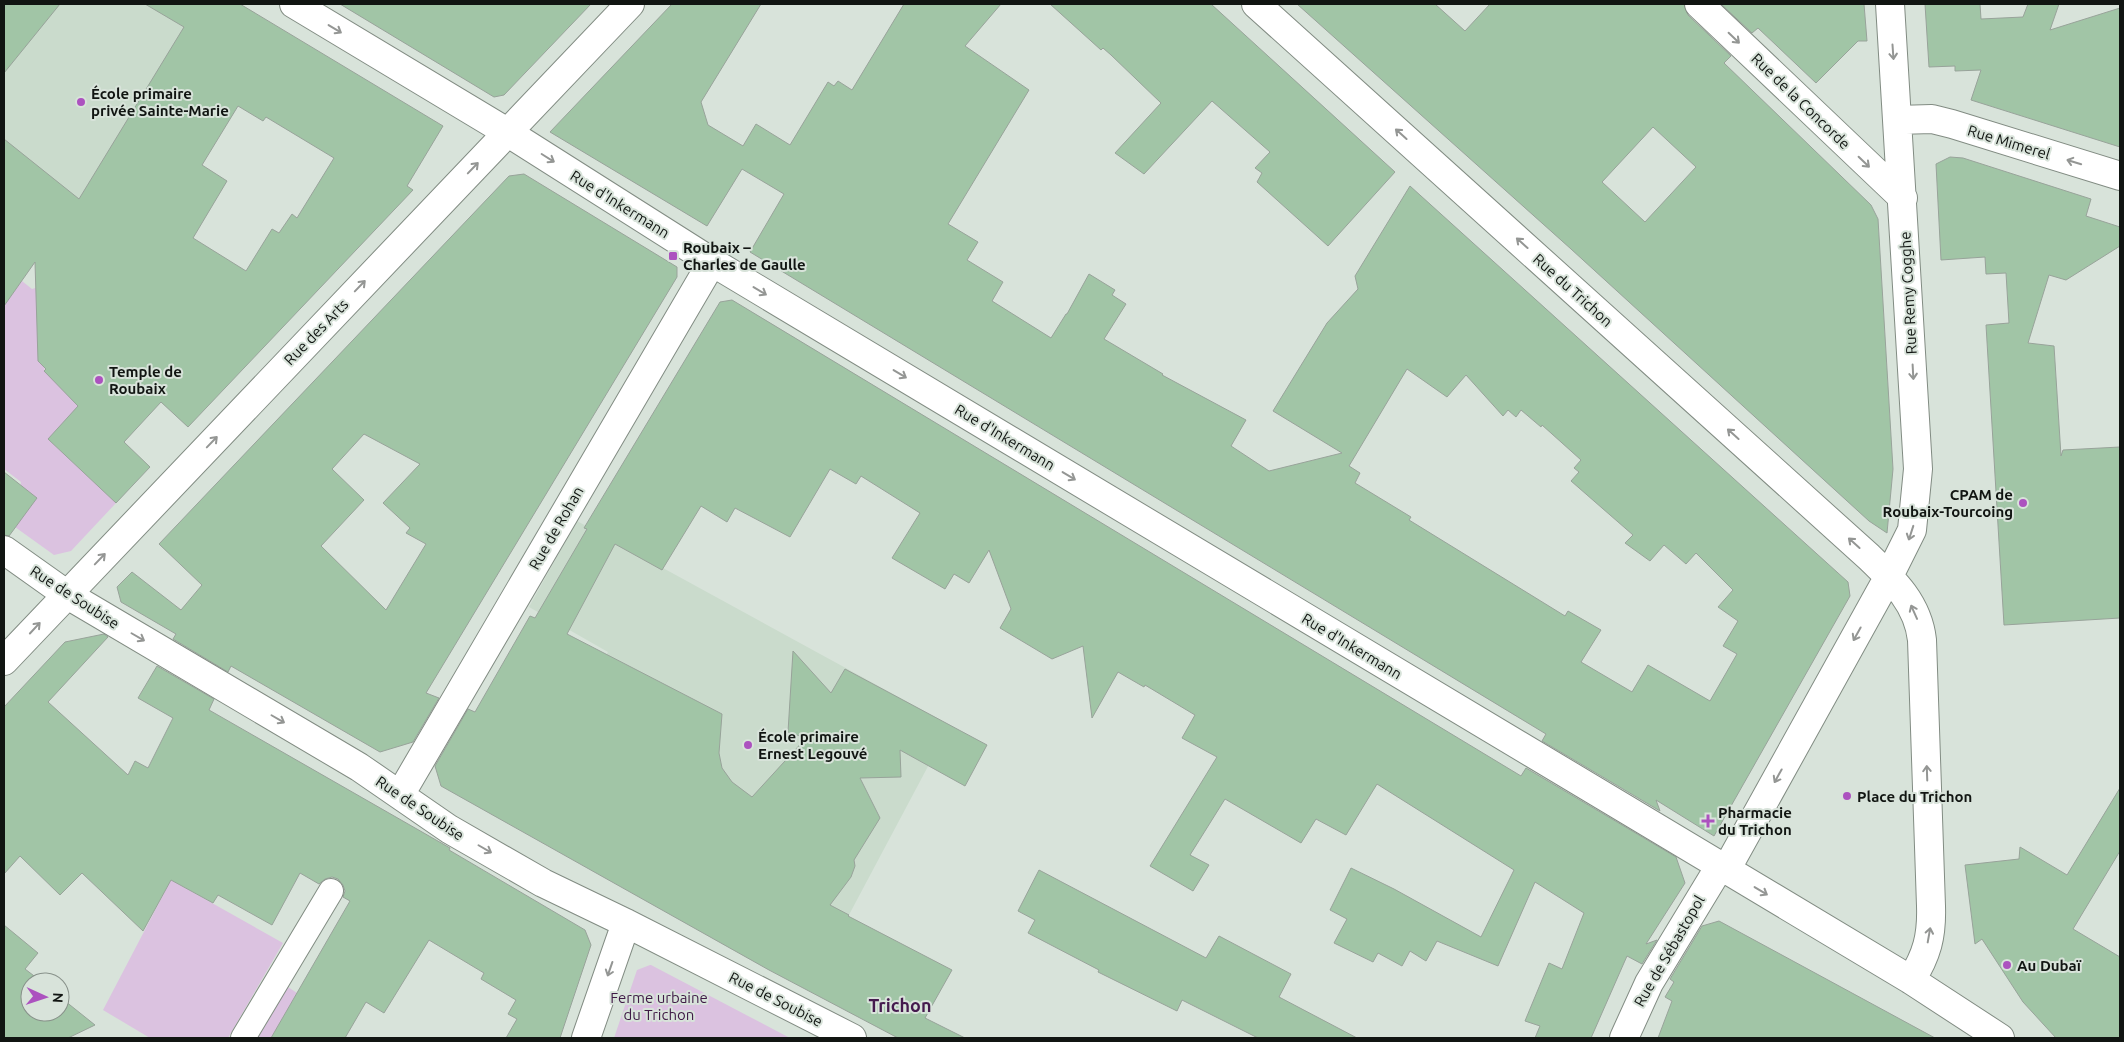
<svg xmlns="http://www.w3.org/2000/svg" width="2124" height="1042" viewBox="0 0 2124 1042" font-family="Ubuntu,sans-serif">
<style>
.built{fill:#cadbcc}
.green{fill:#dbc2e0}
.building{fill:#a1c5a6;stroke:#98a39a;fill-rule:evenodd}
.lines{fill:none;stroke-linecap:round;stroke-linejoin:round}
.pedestrian-casing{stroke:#828c83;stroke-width:26}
.minor-casing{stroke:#828c83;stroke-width:30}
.pedestrian{stroke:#fff;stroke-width:24}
.minor{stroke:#fff;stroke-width:28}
.oneway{stroke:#949694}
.poi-dot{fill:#ac52bf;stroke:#d8e3da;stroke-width:2}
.labels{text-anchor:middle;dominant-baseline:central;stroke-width:4;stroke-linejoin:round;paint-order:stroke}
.poi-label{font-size:15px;font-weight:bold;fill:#111512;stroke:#d8e3da;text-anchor:start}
.street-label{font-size:15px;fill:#111512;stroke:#d8e3da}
.park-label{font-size:15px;fill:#3f1a46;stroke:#d8e3da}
.quarter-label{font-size:18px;font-weight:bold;fill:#451a4e;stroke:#d8e3da}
</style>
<rect width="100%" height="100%" fill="#d8e3da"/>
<!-- built -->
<path class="built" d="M5 4H218L70 250 54 241 4 200Z
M577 521 950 725 809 990 512 825 608 652 529 607Z"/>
<!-- green -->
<path class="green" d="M65 279 44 371 91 411 64 422 48 439 116 503 71 551 54 555 15 527 21 482 4 469V306L22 281 32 289Z
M171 880 283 943 228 1038H150L103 1010Z
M650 965H651L790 1038H614L637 970Z
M288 987 297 993 271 1038H258Z"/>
<!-- building -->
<path class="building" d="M4 4H60L4 73Z
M145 4H240L443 126 407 186 413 190 188 427 161 402 124 442 150 467 116 503 48 439 78 406 44 371 46 369 38 361 35 262 4 306V139L79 199 184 27ZM238 106 263 121 266 117 334 158 297 218 292 214 279 233 272 229 246 271 193 238 227 181 202 165Z
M340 4H591L504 95 494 97Z
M672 4H761L701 102 708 125 743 146 756 124 790 145 828 82 834 86 838 81 852 90 904 4H1001L965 46 1029 90 948 224 978 242 967 260 1003 282 992 301 1051 338 1066 314H1067L1089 274 1115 290 1112 295 1126 304 1104 339 1163 374 1162 375 1246 420 1231 446 1269 471 1342 453 1273 411 1327 323 1358 289 1355 276 1410 186 1848 582 1850 596 1714 836 1656 800 1660 811 1542 741 1546 734 750 252 784 194 742 169 707 226 550 132ZM1407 369 1447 397 1466 375 1503 416 1508 410 1516 417 1521 410 1541 427 1542 425 1581 460 1574 468 1579 472 1571 481 1633 535 1625 543 1650 561 1664 545 1686 564 1696 553 1733 590 1718 607 1738 621 1723 646 1737 654 1710 701 1648 665 1632 692 1581 662 1601 630 1568 611 1565 616 1409 520 1411 517 1355 483 1360 473 1349 466Z
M1050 4H1211L1395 172 1328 246 1257 182 1262 173 1255 168 1270 152 1212 101 1144 174 1115 153 1161 103 1111 55 1103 48 1101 50Z
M1297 4H1435L1465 31 1490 4H1684L1688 15 1731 56 1724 63 1871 205 1878 219 1893 469 1887 533 1869 521 1571 249ZM1653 127 1696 167 1645 222 1602 182Z
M1721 4H1864L1867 41H1858L1816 83 1758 28 1752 33Z
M1925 4H1980L1981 19 2023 17 2028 4H2059L2050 30 2120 8V147L1971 100 1981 70 1955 71V66L1929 67Z
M1950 157 1963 158 2091 199 2086 216 2120 227V246L2066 280 2049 275 2028 343 2054 346 2061 456 2063 450 2120 447V618L2004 625 1986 325 2009 323 2006 273 1986 274 1985 257 1941 260 1936 164Z
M524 174 677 267V277L426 693 439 698 413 742 380 752 231 666 228 672 173 639 176 634 121 602 117 587 132 572 181 610 202 585 159 544 509 176ZM364 434 420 464 383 503 410 528 406 533 426 544 386 610 321 546 364 500 332 469Z
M732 300 1521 776 1526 768 1676 857 1685 883 1646 944 1657 940 1642 964 1627 956 1591 1038H1535L1540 1026 1525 1021 1549 963 1562 969 1584 913 1535 882 1498 966 1437 941 1426 961 1410 951 1402 966 1378 953 1373 962 1334 943 1347 919 1330 910 1351 868 1394 889 1481 937 1514 870 1377 784 1346 835 1316 819 1301 843 1225 799 1190 855 1209 865 1193 891 1150 866 1217 757 1182 738 1195 715 1145 685 1144 687 1118 672 1092 718 1083 646 1052 659 1000 628 1011 609 989 550 969 583 954 574 945 589 892 558 920 513 861 476 856 484 830 469 790 537 735 508 727 522 701 506 662 570 615 544 567 634 722 714 719 753 722 768 732 782 752 797 806 738 788 732 793 651 831 693 845 669 987 745 965 786 900 750 901 777 860 778 880 818 854 860 855 866 851 877 830 905 849 915 848 916 952 970 925 1018 965 1038H898L769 970 441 786 435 766 468 709 475 712 530 616 535 618 587 529 584 528 720 302Z
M4 472 37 498 9 536 4 535Z
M104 634 108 637 48 702 128 775 135 761 148 768 173 718 138 698 157 666 214 699 209 710 450 848 449 850 585 930 591 945 560 1038H506L517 1019 508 1014 516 1000 481 979 484 973 429 940 384 1013 366 1002 345 1038H271L350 901 343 897 345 891 343 885 338 879 332 877 325 879 319 884 300 873 272 925 218 895 213 903 171 880 143 931 82 873 60 895 20 856 4 874V707L65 642Z
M2120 788V851L2073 929 2120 957V1038H2056L2023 1002 1982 939 1975 944 1965 865 2019 859 2020 847 2067 875Z
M1039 870 1206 958 1219 936 1291 974 1279 997 1357 1038H1258L1182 1000 1177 1011 1098 972 1099 970 1028 933 1035 920 1018 911Z
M1719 921 1780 954 1935 1038H1658L1672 1001 1665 997 1674 982 1670 979 1702 926Z
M4 925 38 953 25 969 42 982H30V1012H60V997L95 1025 68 1038H4Z"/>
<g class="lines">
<defs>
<path id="pedestrian" d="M243 1038 331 891"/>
<path id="minor" d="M294 4 507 132 712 262 1911 980 2000 1038
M1256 4 1869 557C1894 581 1918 604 1922 640L1931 906C1932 936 1927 955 1911 980
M1699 4 1903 198
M1897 120 1932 119 1952 124 2120 176
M4 550 66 594 359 767 449 829 543 883 626 923 852 1038
M4 661 630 4
M400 795 712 262
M1726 870 1889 576 1912 530 1918 469 1890 4
M586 1038 626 923
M1624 1038 1649 983 1720 866"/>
</defs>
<!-- pedestrian casing -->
<use href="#pedestrian" class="pedestrian-casing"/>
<!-- minor casing -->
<use href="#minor" class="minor-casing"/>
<!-- pedestrian -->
<use href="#pedestrian" class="pedestrian"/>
<!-- minor -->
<use href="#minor" class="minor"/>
</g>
<!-- one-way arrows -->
<defs><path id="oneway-shaft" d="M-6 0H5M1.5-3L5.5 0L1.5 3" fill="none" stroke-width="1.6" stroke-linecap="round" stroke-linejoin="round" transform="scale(1.25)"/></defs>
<g class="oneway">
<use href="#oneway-shaft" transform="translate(335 29) rotate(31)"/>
<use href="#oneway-shaft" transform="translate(1734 38) rotate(44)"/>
<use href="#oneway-shaft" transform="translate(1893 52) rotate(86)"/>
<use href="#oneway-shaft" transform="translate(1401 134) rotate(-138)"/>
<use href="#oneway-shaft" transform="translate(548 158) rotate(32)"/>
<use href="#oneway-shaft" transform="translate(1864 162) rotate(44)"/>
<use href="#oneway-shaft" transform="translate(2074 162) rotate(-163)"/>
<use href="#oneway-shaft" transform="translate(473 168) rotate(-46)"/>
<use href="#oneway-shaft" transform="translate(1522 243) rotate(-138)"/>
<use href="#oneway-shaft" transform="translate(360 286) rotate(-46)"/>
<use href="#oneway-shaft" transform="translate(760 291) rotate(31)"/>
<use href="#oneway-shaft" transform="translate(1913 372) rotate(87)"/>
<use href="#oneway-shaft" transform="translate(900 374) rotate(31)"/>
<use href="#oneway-shaft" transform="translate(1733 434) rotate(-138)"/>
<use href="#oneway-shaft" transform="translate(212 442) rotate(-46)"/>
<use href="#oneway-shaft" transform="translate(1069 476) rotate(31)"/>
<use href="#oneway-shaft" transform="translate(1911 533) rotate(108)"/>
<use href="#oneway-shaft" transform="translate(1854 543) rotate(-138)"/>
<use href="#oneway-shaft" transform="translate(100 559) rotate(-46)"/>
<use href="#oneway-shaft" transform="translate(1914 612) rotate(-114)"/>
<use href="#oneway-shaft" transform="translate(35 628) rotate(-47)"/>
<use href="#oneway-shaft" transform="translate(1857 634) rotate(119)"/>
<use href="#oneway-shaft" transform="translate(138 637) rotate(30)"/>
<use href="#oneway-shaft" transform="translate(278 719) rotate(30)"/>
<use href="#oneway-shaft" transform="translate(1927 773) rotate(-92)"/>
<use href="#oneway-shaft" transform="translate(1778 776) rotate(119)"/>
<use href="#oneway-shaft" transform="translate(485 849) rotate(30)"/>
<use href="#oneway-shaft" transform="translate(1761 891) rotate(31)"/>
<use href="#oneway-shaft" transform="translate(1929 935) rotate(-80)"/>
<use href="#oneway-shaft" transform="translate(610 969) rotate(109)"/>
</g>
<!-- markers -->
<g class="poi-dot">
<circle cx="81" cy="102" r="5"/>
<rect x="668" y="251" width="10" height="10" rx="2.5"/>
<circle cx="99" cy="380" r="5"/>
<circle cx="2023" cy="503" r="5"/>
<circle cx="748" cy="745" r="5"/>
<circle cx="1847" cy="796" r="5"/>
<path d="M1705.5 813.5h5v5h5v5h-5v5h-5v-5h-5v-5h5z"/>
<circle cx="2007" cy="965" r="5"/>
</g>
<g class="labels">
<!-- poi labels -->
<g class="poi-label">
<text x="91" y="93">École primaire<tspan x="91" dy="17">privée Sainte-Marie</tspan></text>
<text x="683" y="247">Roubaix –<tspan x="683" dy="17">Charles de Gaulle</tspan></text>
<text x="109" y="371">Temple de<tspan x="109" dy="17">Roubaix</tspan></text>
<text x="2013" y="494" text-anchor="end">CPAM de<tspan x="2013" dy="17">Roubaix-Tourcoing</tspan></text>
<text x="758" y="736">École primaire<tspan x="758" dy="17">Ernest Legouvé</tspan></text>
<text x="1857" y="796">Place du Trichon</text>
<text x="1718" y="812">Pharmacie<tspan x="1718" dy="17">du Trichon</tspan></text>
<text x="2017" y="965">Au Dubaï</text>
</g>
<!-- street labels -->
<g class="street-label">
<text transform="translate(1801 101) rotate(44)">Rue de la Concorde</text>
<text transform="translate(2009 142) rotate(17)">Rue Mimerel</text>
<text transform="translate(620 204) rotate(32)">Rue d'Inkermann</text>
<text transform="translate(1573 290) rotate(42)">Rue du Trichon</text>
<text transform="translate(1908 293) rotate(-93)">Rue Remy Cogghe</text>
<text transform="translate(316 332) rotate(-46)">Rue des Arts</text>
<text transform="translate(1005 437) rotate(31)">Rue d'Inkermann</text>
<text transform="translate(556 528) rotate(-60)">Rue de Rohan</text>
<text transform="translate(75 597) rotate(33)">Rue de Soubise</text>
<text transform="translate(1352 646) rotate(31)">Rue d'Inkermann</text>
<text transform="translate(420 808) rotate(34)">Rue de Soubise</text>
<text transform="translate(1669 951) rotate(-60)">Rue de Sébastopol</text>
<text transform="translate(776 999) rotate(27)">Rue de Soubise</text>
</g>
<!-- park labels -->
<g class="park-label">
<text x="659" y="997">Ferme urbaine<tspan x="659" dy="17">du Trichon</tspan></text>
</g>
<!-- quarter labels -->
<g class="quarter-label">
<text x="900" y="1005">Trichon</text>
</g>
</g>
<!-- border -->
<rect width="2124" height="1042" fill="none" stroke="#111512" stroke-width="10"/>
<!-- north arrow -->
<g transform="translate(45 997) rotate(93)"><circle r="24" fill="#d8e3da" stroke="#88918a"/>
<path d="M0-4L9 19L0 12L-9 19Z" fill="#ac52bf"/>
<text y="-8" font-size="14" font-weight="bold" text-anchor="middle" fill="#111512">N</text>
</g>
</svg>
